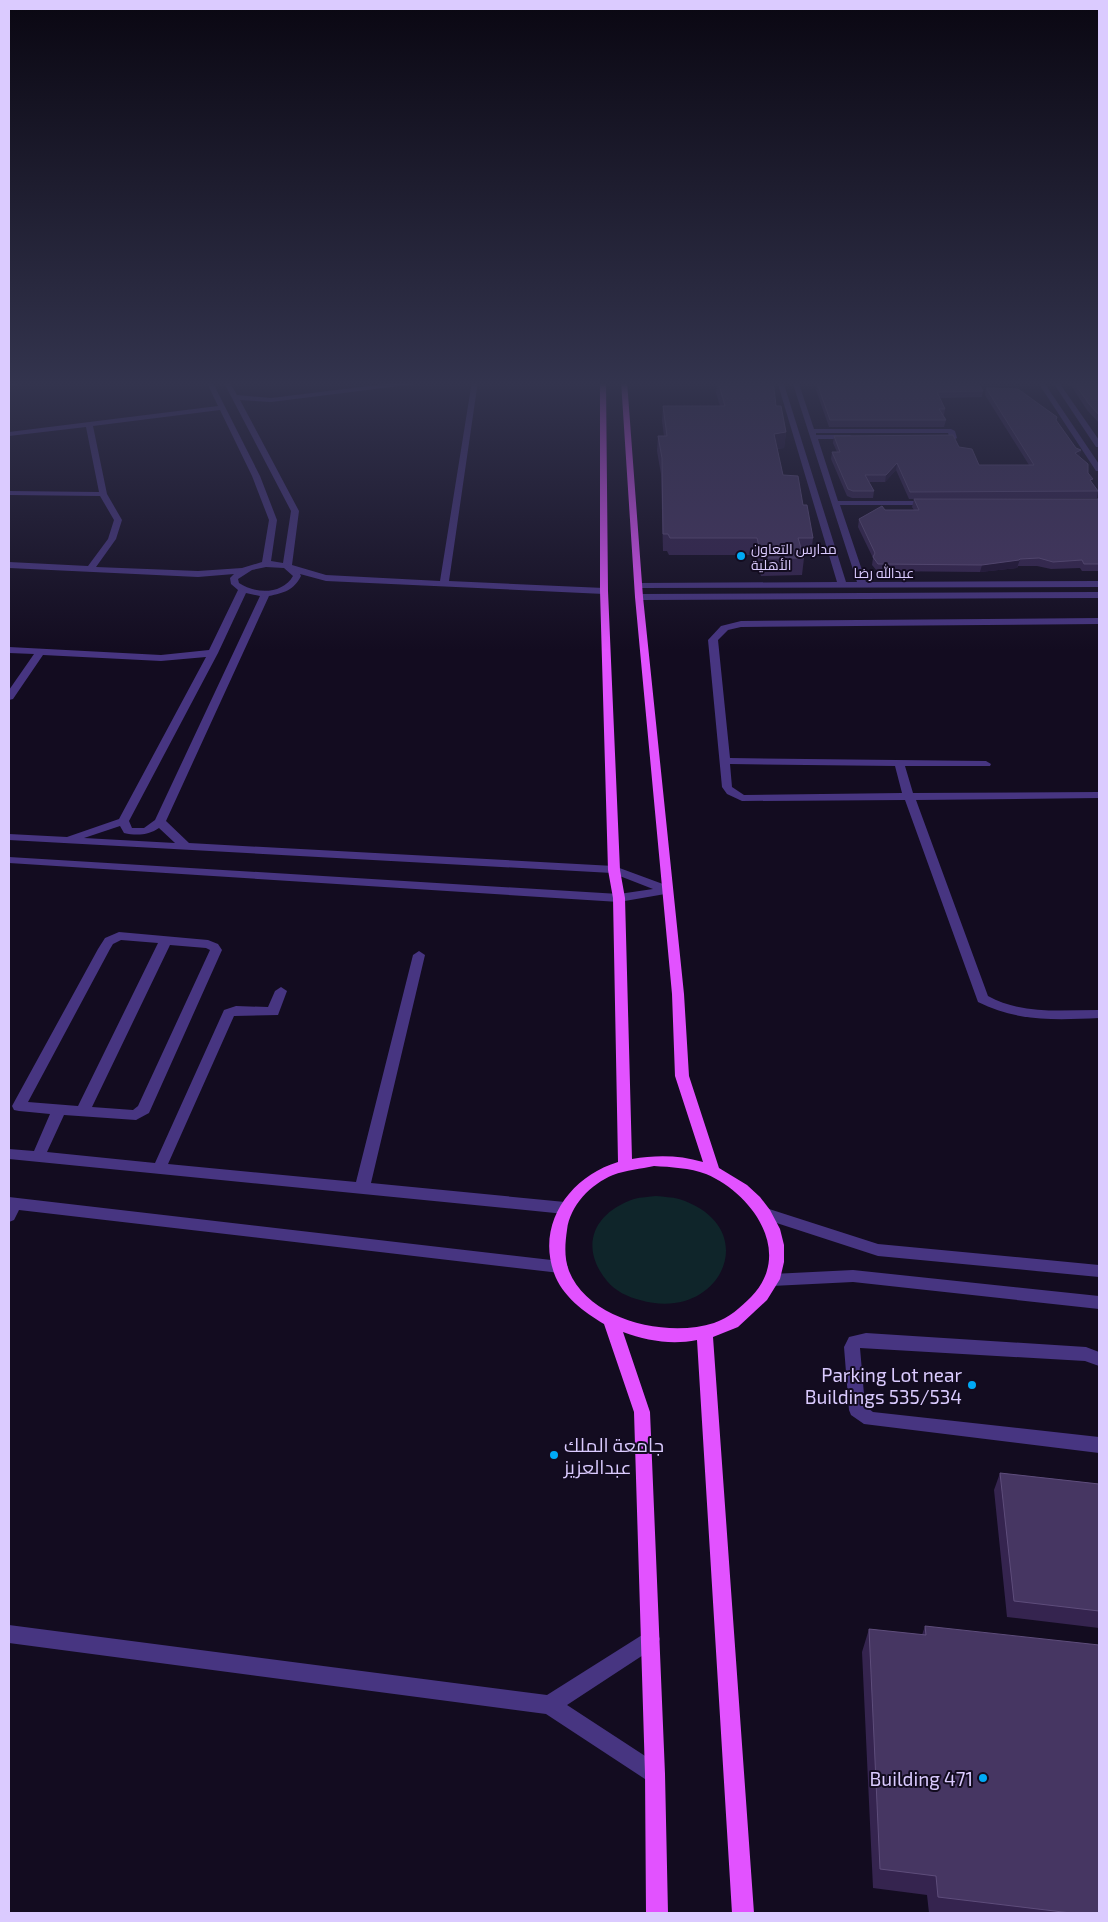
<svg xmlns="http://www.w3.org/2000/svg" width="1108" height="1922" viewBox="0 0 1108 1922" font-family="'Exo 2',Cairo,sans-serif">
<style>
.green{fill:#0f252a}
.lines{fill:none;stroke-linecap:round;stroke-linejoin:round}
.minor{fill:#473581;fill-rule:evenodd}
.major{fill:#e252ff;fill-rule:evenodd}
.wall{fill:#35244f}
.shaded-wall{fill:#201334}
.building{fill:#463662;stroke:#5e4d7b}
.poi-dot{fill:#00aaf6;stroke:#130c20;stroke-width:2}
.labels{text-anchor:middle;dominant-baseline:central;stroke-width:4;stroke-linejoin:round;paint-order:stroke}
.far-poi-label{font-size:14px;fill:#dbcbff;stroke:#130c20;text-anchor:start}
.far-street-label{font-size:14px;fill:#dbcbff;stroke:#130c20}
.near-poi-label{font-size:19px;fill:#dbcbff;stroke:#130c20;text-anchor:end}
</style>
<rect width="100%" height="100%" fill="#130c20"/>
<!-- green -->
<path class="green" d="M656 1196C664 1197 672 1197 679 1199 766 1227 720 1324 640 1300 628 1297 615 1291 607 1281 579 1247 593 1213 634 1199 641 1197 649 1197 656 1196Z"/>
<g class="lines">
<!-- minor -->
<path class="minor" d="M9 381H37L34 383 9 385Z
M206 381H212L260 476 277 520 271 561 283 563 291 511 223 381H229L237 395 271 398 410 381H426L423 383 271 402 240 400 299 511 292 565 326 575 440 581 472 381H478L449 581 604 588 608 591 604 594 326 581 300 574 301 576C294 590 284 593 269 596L166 821 189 843 614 866 671 887 673 890 671 893 619 902 9 863V857L619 894 653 889 612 873 9 840V834L67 837 119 819 206 657 161 661 43 655 13 699 9 700V690L34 654 9 653V647L161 655 209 650 238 590 231 584 230 578 234 574 198 577 9 568V562L88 566 108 539 114 520 100 496 9 495V491L99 492 86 427 9 436V432L218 406ZM220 410 252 476 269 520 262 562 242 568 198 571 96 567 116 539 122 520 107 494 93 426ZM266 567 284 568 293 576C282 595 255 594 239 583L238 579 252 570ZM246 593 260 596 155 820 144 828H132L129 821 218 653ZM120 826 124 833C137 836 149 835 159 828L175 843 84 838Z
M777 381H783L846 582H857L792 381H798L814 429H951L955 431 957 438C952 442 941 442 936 438L940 436H949L948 433H816V435H850L854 437 850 439H818L838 501H929L933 503 929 505H840L866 582 1099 581V587L636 588 635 586 639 583 837 582Z
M1037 381H1043L1099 464V471H1096Z
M1052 381H1058L1099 440V447H1096Z
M1099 592V598L639 600 635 597 639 594Z
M1099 618V624L741 627 728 630 718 640 730 758 986 761 991 764 990 766H905L913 793 1099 792V798L916 800 988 996C1023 1015 1061 1010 1099 1010V1018C1057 1020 1017 1022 978 1002L905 800 742 801 727 794 722 787 708 640 721 626 741 621ZM730 764 895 766 902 793 744 795 732 787Z
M119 932 208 940 218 944 222 950 149 1113 136 1120 64 1115 47 1152 155 1163 224 1010 236 1006 268 1007 275 991 281 987 287 991 278 1015 234 1016 168 1164 356 1182 413 955 419 951 425 955 371 1183 565 1202 570 1204 572 1208 570 1212 565 1214 9 1159V1149L34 1151 50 1114 19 1111 14 1110 12 1106 98 949 105 938ZM121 940 158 943 78 1106 28 1102 110 949 113 944ZM170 945 206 948 210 950 138 1106 133 1110 92 1107Z
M9 1197 560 1261 565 1263 568 1267 565 1271 560 1273 19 1210 14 1220 9 1222Z
M766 1208 878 1244 1099 1265V1277L878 1256 761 1218 759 1214 761 1210Z
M853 1270 1099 1296V1309L853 1282 772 1286 766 1284 764 1280 766 1276 772 1274Z
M866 1333 1086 1347 1099 1352V1366L1085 1361 860 1348 865 1406 873 1412 1099 1437V1453L864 1424 851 1415 849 1410 844 1347 849 1337Z
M9 1625 547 1695 650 1630 657 1632 660 1639 657 1646 567 1705 662 1767 665 1774 662 1781 655 1784 648 1781 546 1714 9 1643Z"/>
<!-- major -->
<path class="major" d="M600 381H606L608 591 620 870 625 898 632 1159C656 1155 679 1155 703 1162L675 1076 672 994 635 597 621 381H627L643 597 684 994 689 1076 719 1168 747 1185 760 1197 770 1210 780 1229 784 1245V1262L780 1279 767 1300 738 1327 713 1337 754 1913H732L697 1340C672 1345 647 1341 623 1332L650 1412 665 1774 668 1913H646L645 1774 634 1412 604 1324C584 1312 562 1296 554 1273 536 1223 571 1176 618 1162L613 898 608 870 600 591ZM654 1166C671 1167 690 1168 706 1174 753 1194 794 1253 751 1297 741 1307 729 1318 714 1323 668 1338 589 1321 569 1271 564 1258 565 1244 567 1230 570 1205 591 1184 613 1175 626 1170 641 1169 654 1166Z"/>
</g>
<!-- wall -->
<path class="wall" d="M717 381H770L776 406 786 432 784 448 777 449 783 475 803 505 813 538 811 554 803 555 804 558 802 575 761 576 755 555H669L667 551H663L661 474 657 451 658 436H664L662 421 663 406H720L716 393Z
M819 381H977L983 391 982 397 940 398 945 409 944 415H943L946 420 944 427H829L816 390 817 383H820Z
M1068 381H1099V423L1087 410Z
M986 388 1056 421 1076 448 1081 450 1079 457 1088 473 1092 483 1098 491 1097 498 909 499 896 470 885 482H869L874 491 873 498H852L847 496 831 459 832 452H837L833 443 834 436 959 447 979 465H1029L985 395Z
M914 499H1099V571H1082L1080 568 1051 569 1037 566H1018L1017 568 980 572 877 571 872 565 873 558 858 527 859 519 885 510H914L912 507Z
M1000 1473 1099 1484V1628L1007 1617 994 1490Z
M925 1626 1099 1913H929L927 1895 873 1888 862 1652 869 1629 922 1635Z"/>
<!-- shaded-wall -->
<path class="shaded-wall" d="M786 432 784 448 772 449 774 434Z
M1081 450 1079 457 1075 453Z
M897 463 896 470 885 482 886 475Z
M1020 559 1017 568 980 572 982 565Z"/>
<!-- building -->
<path class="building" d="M718 381H770L774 388 776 406H781L786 432 774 434 783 475 798 476 803 505H807L813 538H798L804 558H762L757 538H670L668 534H663L662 458 658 436H667L663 406H725Z
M821 381H977L983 391 937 392 945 409H939L946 420H830L817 383H822Z
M1073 381H1099V415L1089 404Z
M986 388 1018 389 1057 417 1056 420 1076 448 1081 450 1075 453 1088 464V473L1093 479 1090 480 1098 491 910 492 897 463 886 475H865L874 491H853L848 489 832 452H840L834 436 953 435 959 447 972 449 979 465H1034Z
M914 499H1099V564H1084L1082 560 1053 562 1039 558 1020 559 1019 560 982 565 878 564 873 557 875 553 859 519 882 506 885 510H919Z
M1000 1473 1099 1484V1611L1014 1601Z
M925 1626 1099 1645V1913H1071L938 1897 936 1876 880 1869 869 1629 926 1635Z"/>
<!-- sky -->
<linearGradient id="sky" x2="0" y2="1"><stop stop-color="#0a0712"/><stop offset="0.59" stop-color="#33344e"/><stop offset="1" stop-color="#33344e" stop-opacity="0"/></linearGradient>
<rect width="1108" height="650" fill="url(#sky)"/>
<!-- markers -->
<g class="poi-dot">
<circle cx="741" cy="556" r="5"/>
<circle cx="972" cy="1385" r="5"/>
<circle cx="554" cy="1455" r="5"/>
<circle cx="983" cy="1778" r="5"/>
</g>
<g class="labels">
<!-- far-poi labels -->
<g class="far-poi-label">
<text x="751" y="548">مدارس التعاون<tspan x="751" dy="16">الأهلية</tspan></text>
</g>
<!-- far-street labels -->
<g class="far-street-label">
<text x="884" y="572">عبدالله رضا</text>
</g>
<!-- near-poi labels -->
<g class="near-poi-label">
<text x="962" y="1374">Parking Lot near<tspan x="962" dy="22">Buildings 535/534</tspan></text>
<text x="564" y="1444" text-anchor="start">جامعة الملك<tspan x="564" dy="22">عبدالعزيز</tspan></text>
<text x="973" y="1778">Building 471</text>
</g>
</g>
<!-- border -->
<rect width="1108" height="1922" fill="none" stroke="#dbcbff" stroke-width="20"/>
</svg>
